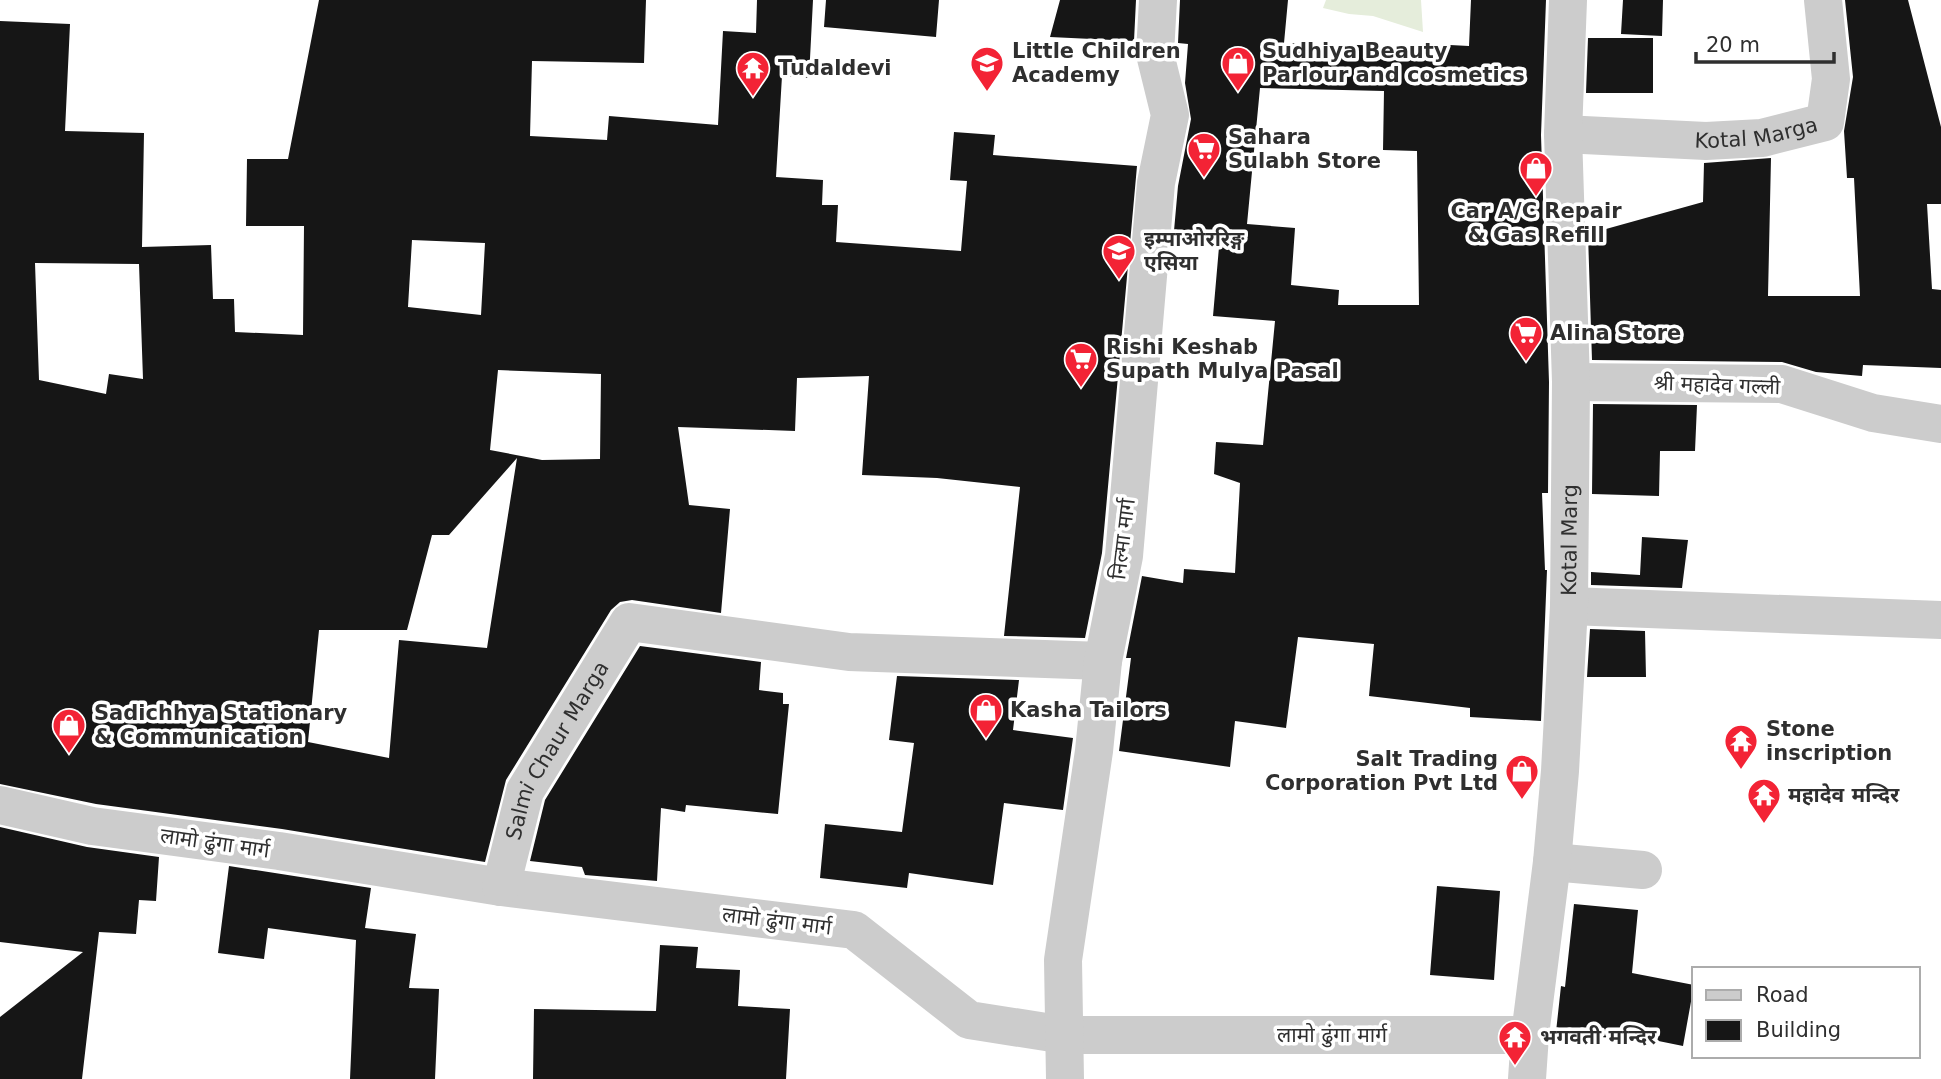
<svg xmlns="http://www.w3.org/2000/svg" width="1941" height="1079" viewBox="0 0 1941 1079" font-family="'DejaVu Sans','Noto Sans Devanagari',sans-serif">
<style>
.green{fill:#e5eddb}
.building{fill:#161616;fill-rule:evenodd}
.lines{fill:none;stroke-linecap:round;stroke-linejoin:round}
.street{stroke:#ccc;stroke-width:38}
.labels{text-anchor:middle;dominant-baseline:central;stroke-width:7;stroke-linejoin:round;paint-order:stroke}
.poi-label{font-size:21px;font-weight:bold;fill:#2f2f2f;stroke:#fff;text-anchor:start}
.street-label{font-size:21px;fill:#2f2f2f;stroke:#fff}
</style>
<rect width="100%" height="100%" fill="#fff"/>
<!-- green -->
<path class="green" d="M1326 0H1421L1423 32 1373 16 1349 14 1323 8Z"/>
<!-- building -->
<path class="building" d="M319 0H646L644 63 532 61 530 136 607 140 609 116 718 125 723 31 756 33 757 0H813L809 78 782 76 776 177 823 180 822 205H838L836 242 961 251 967 181 950 180 954 132 995 135 993 155 1137 166 1102 553 1085 638 1004 636 1020 487 937 478 862 475 869 376 797 378 795 431 678 427 689 505 730 509 721 613 632 600 620 602 611 610 506 780 485 862 282 829 96 804 0 784V21L70 24 65 131 144 133 142 247 211 245 213 299H234L235 332 303 335 304 226H246L247 159H288ZM412 240 485 243 481 315 408 307ZM35 263 139 264 143 379 109 374 106 394 39 380ZM498 370 601 374 600 459 542 460 490 450ZM517 458 487 648 399 640 389 758 308 742 319 630H407L432 535H449Z
M826 0H939L936 37 824 27Z
M1060 0H1136L1134 41 1050 37Z
M1180 0H1288L1284 43 1431 47V44L1469 46 1471 0H1546L1541 135 1549 382 1548 493H1542L1545 570H1547L1541 721 1470 717V708L1369 696 1374 644 1298 637 1286 728 1235 721 1230 767 1119 751 1131 658H1126L1142 576 1183 583 1184 569 1235 573 1240 483 1214 474 1216 442 1263 445 1275 321 1213 316 1219 247 1173 242 1178 186 1191 119 1185 83 1188 44 1178 43ZM1260 88 1384 91 1383 150 1417 151 1419 305H1338L1339 290 1291 285 1295 228 1247 224Z
M1623 0H1663L1662 36 1621 34Z
M1845 0H1908L1941 127V204H1927L1932 289 1941 290V368L1863 365 1862 376 1816 372 1782 362 1592 360 1588 234 1703 202 1704 163 1771 158 1768 296H1860L1854 178H1847L1844 131 1853 77Z
M1588 38H1653V93H1586Z
M1593 404 1697 405 1695 451H1660L1659 496 1592 494Z
M1642 537 1688 540 1682 588 1591 585V572L1640 575Z
M1590 629 1645 631 1646 677H1587Z
M640 646 761 662 759 690 783 693V704H789L778 814 686 805 685 812 661 808 657 881 585 875 582 867 530 861 545 800Z
M897 676 1019 680 1013 730 1073 738 1063 810 1004 803 993 885 909 873 907 888 820 878 825 824 902 832 914 743 889 740Z
M0 827 87 847 159 857 156 901 139 900 136 934 99 932 82 1079H0V1017L83 952 0 942Z
M229 866 371 888 365 928 416 934 409 988 439 989 435 1079H350L356 940 268 928 264 959 218 953Z
M1437 886 1500 891 1494 980 1430 975Z
M1574 904 1638 910 1632 973 1694 985 1683 1046 1629 1035V1040L1556 1032 1561 986 1565 987Z
M660 945 698 947 696 968 740 970 738 1006 790 1009 786 1079H533L534 1009 656 1011Z"/>
<g class="lines">
<!-- street -->
<g class="street">
<path id="s1" d="M1563 134 1706 141 1762 138 1825 122 1831 79 1823 0"/>
<path d="M1571 382 1782 384 1873 413 1941 424"/>
<path d="M1569 606 1941 620"/>
<path d="M0 805 92 826 279 851 501 887 854 930 969 1020 1065 1035H1530"/>
<path d="M1552 862 1643 870"/>
<path id="s2" d="M501 887 525 791 629 622 849 652 1103 661"/>
<path d="M1065 1079 1063 960 1094 751 1103 661 1124 556 1156 183 1170 115 1155 54 1158 0"/>
<path id="s3" d="M1527 1079 1530 1035 1552 862 1560 771 1569 606 1571 382 1563 134 1568 0"/>
</g>
</g>
<!-- icons -->
<defs>
<symbol id="school-pin" viewBox="-11 -11 22 30"><path d="M0 17L-7.5 6A9.5 9.5 0 1 1 7.5 6Z" fill="#f32335" stroke="#fff"/><path d="M0-5L7-2L0 1L-7-2ZM-4 1L0 2.5L4 1V4Q0 6-4 4Z" fill="#fff"/></symbol>
<symbol id="shop-pin" viewBox="-11 -11 22 30"><path d="M0 17L-7.5 6A9.5 9.5 0 1 1 7.5 6Z" fill="#f32335" stroke="#fff"/><path d="M-5-2.5h2.3a2.7 3.5 0 0 1 5.4 0H5L5.5 6h-11ZM-1.5-2.5h3a1.5 2.3 0 0 0-3 0Z" fill="#fff"/></symbol>
<symbol id="temple-pin" viewBox="-11 -11 22 30"><path d="M0 17L-7.5 6A9.5 9.5 0 1 1 7.5 6Z" fill="#f32335" stroke="#fff"/><path d="M0-6L5-2H3V0L6.5 2.5H4V6H1.5V3h-3V6H-4V2.5H-6.5L-3 0V-2H-5Z" fill="#fff"/></symbol>
<symbol id="supermarket-pin" viewBox="-11 -11 22 30"><path d="M0 17L-7.5 6A9.5 9.5 0 1 1 7.5 6Z" fill="#f32335" stroke="#fff"/><path d="M-6-5.5h2.5l.6 2H6L4.5 2H-2.5L-4.4-4H-6ZM-1.5 3.2a1.3 1.3 0 1 0 .1 0ZM3 3.2a1.3 1.3 0 1 0 .1 0Z" fill="#fff"/></symbol>
</defs>
<g fill-rule="evenodd">
<use href="#school-pin" x="968" y="44" width="38" height="52"/>
<use href="#shop-pin" x="1219" y="44" width="38" height="52"/>
<use href="#temple-pin" x="734" y="49" width="38" height="52"/>
<use href="#supermarket-pin" x="1185" y="130" width="38" height="52"/>
<use href="#shop-pin" x="1517" y="149" width="38" height="52"/>
<use href="#school-pin" x="1100" y="232" width="38" height="52"/>
<use href="#supermarket-pin" x="1507" y="314" width="38" height="52"/>
<use href="#supermarket-pin" x="1062" y="340" width="38" height="52"/>
<use href="#shop-pin" x="967" y="691" width="38" height="52"/>
<use href="#shop-pin" x="50" y="706" width="38" height="52"/>
<use href="#temple-pin" x="1722" y="722" width="38" height="52"/>
<use href="#shop-pin" x="1503" y="752" width="38" height="52"/>
<use href="#temple-pin" x="1745" y="776" width="38" height="52"/>
<use href="#temple-pin" x="1496" y="1018" width="38" height="52"/>
</g>
<g class="labels">
<!-- poi labels -->
<g class="poi-label">
<text x="1012" y="51">Little Children<tspan x="1012" dy="24">Academy</tspan></text>
<text x="1262" y="51">Sudhiya Beauty<tspan x="1262" dy="24">Parlour and cosmetics</tspan></text>
<text x="778" y="68">Tudaldevi</text>
<text x="1228" y="137">Sahara<tspan x="1228" dy="24">Sulabh Store</tspan></text>
<text x="1536" y="211" text-anchor="middle">Car A/C Repair<tspan x="1536" dy="24">&amp; Gas Refill</tspan></text>
<text x="1144" y="239">इम्पाओररिङ्ग<tspan x="1144" dy="24">एसिया</tspan></text>
<text x="1550" y="333">Alina Store</text>
<text x="1106" y="347">Rishi Keshab<tspan x="1106" dy="24">Supath Mulya Pasal</tspan></text>
<text x="1010" y="710">Kasha Tailors</text>
<text x="94" y="713">Sadichhya Stationary<tspan x="94" dy="24">&amp; Communication</tspan></text>
<text x="1766" y="729">Stone<tspan x="1766" dy="24">inscription</tspan></text>
<text x="1498" y="759" text-anchor="end">Salt Trading<tspan x="1498" dy="24">Corporation Pvt Ltd</tspan></text>
<text x="1788" y="795">महादेव मन्दिर</text>
<text x="1540" y="1037">भगवती मन्दिर</text>
</g>
<!-- street labels -->
<g class="street-label">
<text stroke="none"><textPath href="#s1" startOffset="194">Kotal Marga</textPath></text>
<text transform="translate(1717 385) rotate(2)">श्री महादेव गल्ली</text>
<text transform="translate(1123 539) rotate(-83)">निल्मा मार्ग</text>
<text stroke="none"><textPath href="#s3" startOffset="541">Kotal Marg</textPath></text>
<text stroke="none"><textPath href="#s2" startOffset="149">Salmi Chaur Marga</textPath></text>
<text transform="translate(215 843) rotate(8)">लामो ढुंगा मार्ग</text>
<text transform="translate(777 921) rotate(7)">लामो ढुंगा मार्ग</text>
<text x="1332" y="1035">लामो ढुंगा मार्ग</text>
</g>
</g>
<!-- legend -->
<rect x="1692" y="967" width="228" height="91" fill="#ffffff" stroke="#acacac" stroke-width="2"/>
<rect x="1706" y="990" width="35" height="10" fill="#cccccc" stroke="#acacac" stroke-width="2"/>
<text x="1756" y="1002" font-size="21" fill="#2f2f2f">Road</text>
<rect x="1706" y="1020" width="35" height="21" fill="#161616" stroke="#acacac" stroke-width="2"/>
<text x="1756" y="1037" font-size="21" fill="#2f2f2f">Building</text>
<!-- scale -->
<path d="M1696 52v10h138v-10" fill="none" stroke="#2f2f2f" stroke-width="3.5"/>
<text x="1706" y="52" font-size="21" fill="#2f2f2f" stroke="#ffffff" stroke-width="5" paint-order="stroke">20 m</text>
</svg>
